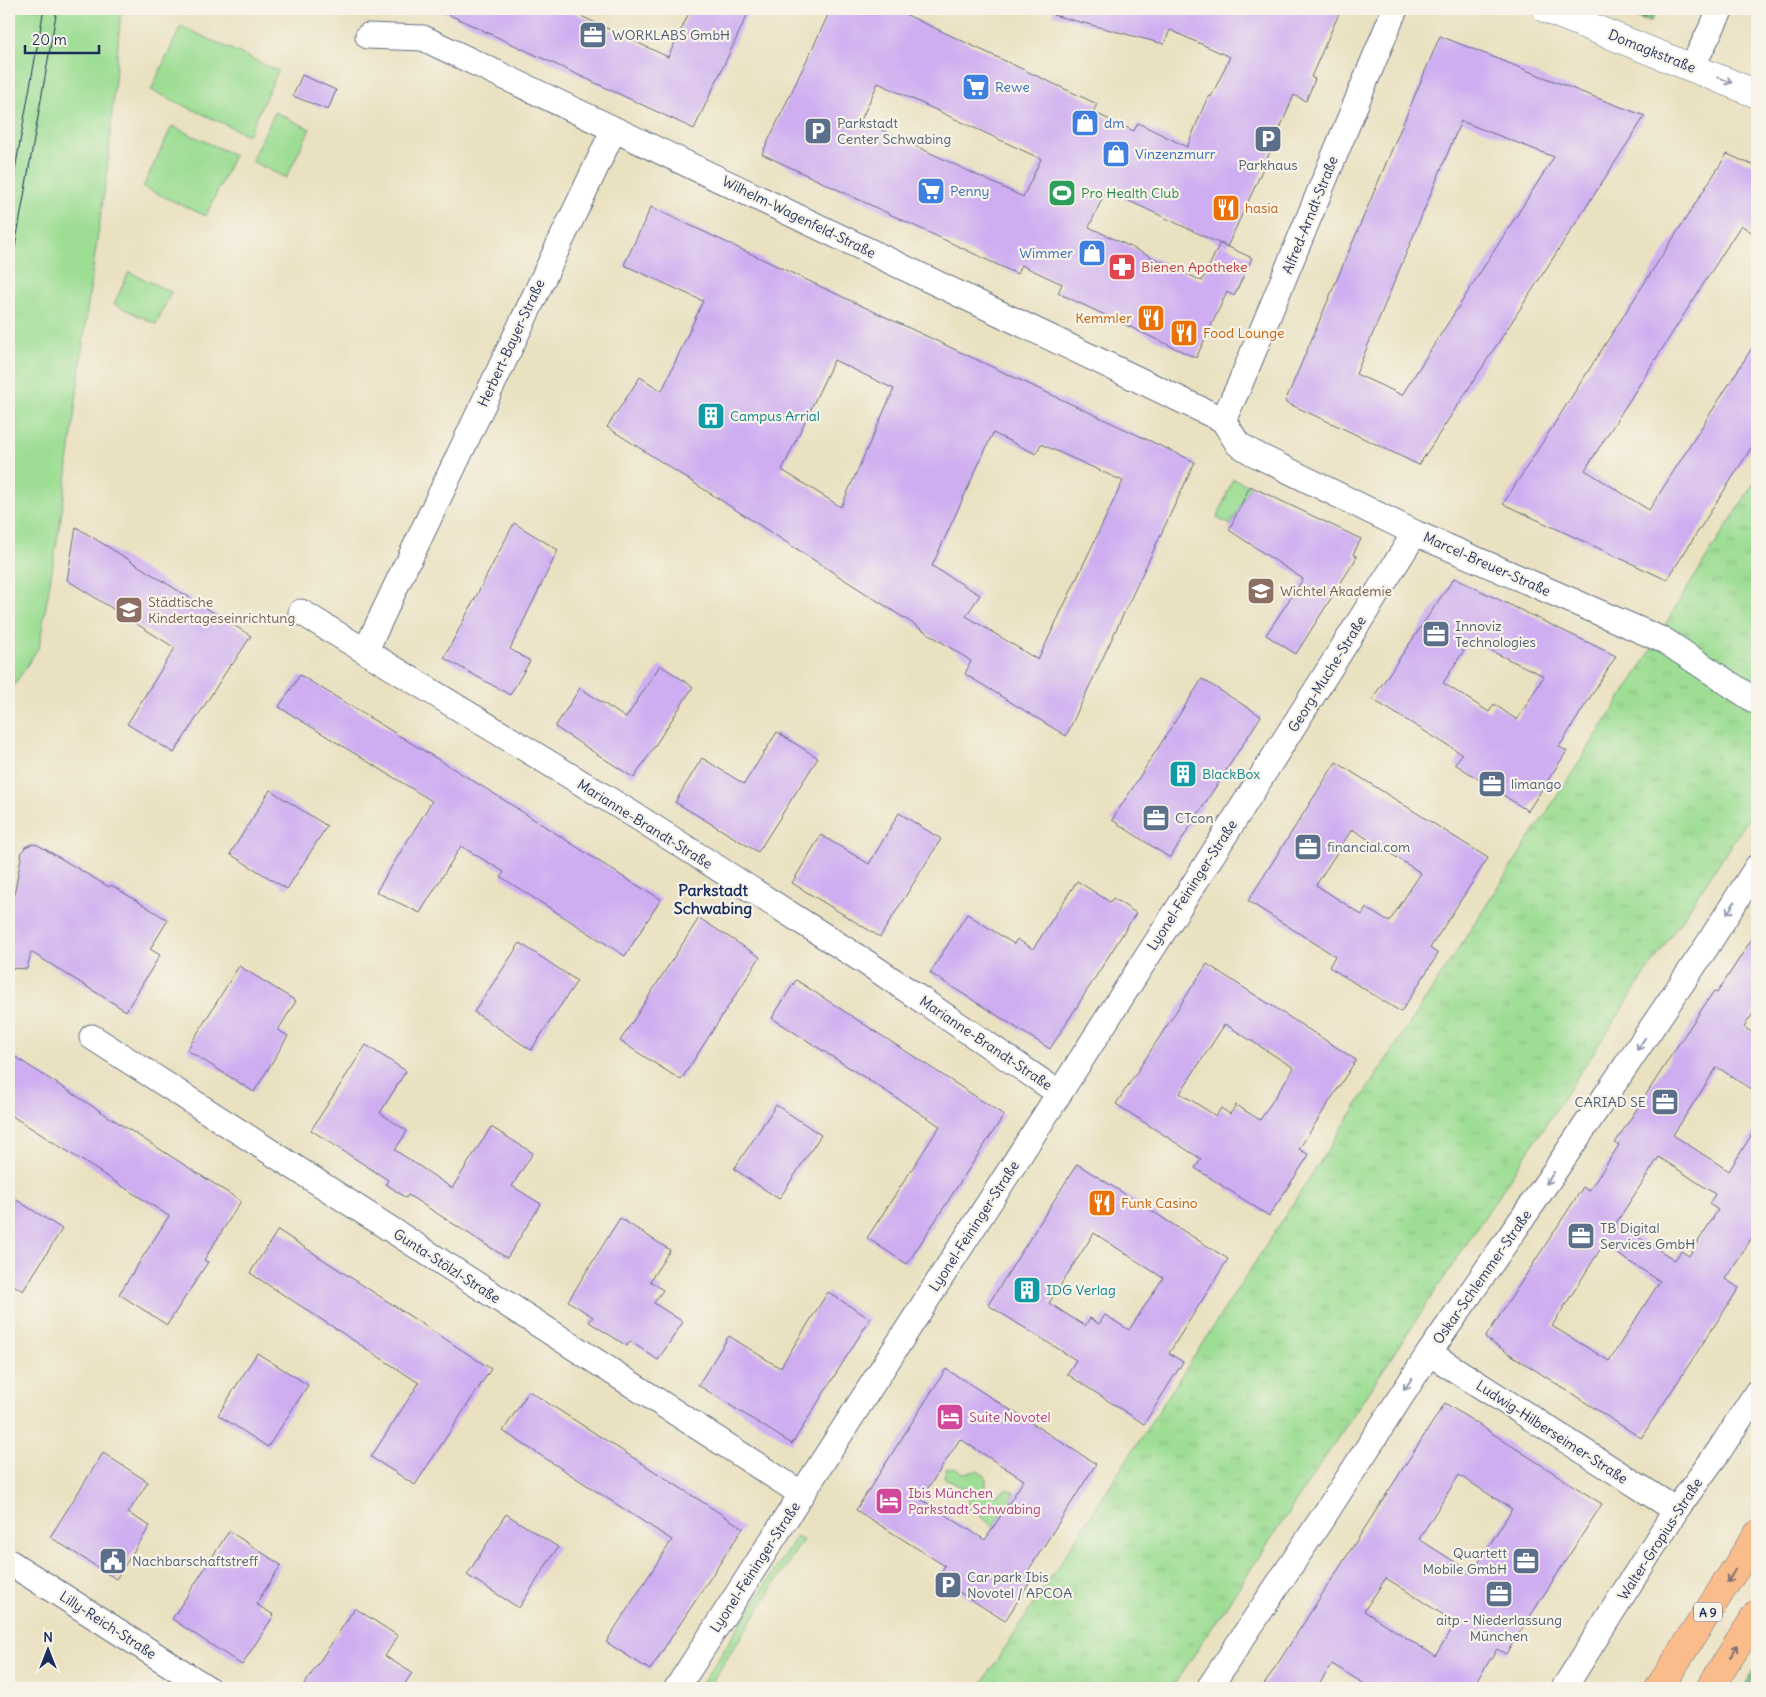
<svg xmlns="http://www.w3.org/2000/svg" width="1766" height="1697" viewBox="0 0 1766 1697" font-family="Delius,sans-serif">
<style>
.green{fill:#9ede94;stroke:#5c8679}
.forest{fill:url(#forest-firs);stroke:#4c766e}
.park{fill:url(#park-tufts);stroke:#5c8679}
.building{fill:#ceadf1;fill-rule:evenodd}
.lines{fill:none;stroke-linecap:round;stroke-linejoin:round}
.minor-casing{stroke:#636d81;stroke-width:27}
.tertiary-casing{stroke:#636d81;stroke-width:29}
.motorway-casing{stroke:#636d81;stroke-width:29}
.minor{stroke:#fff;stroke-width:25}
.tertiary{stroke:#fff;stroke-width:28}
.motorway{stroke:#fabc8b;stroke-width:28}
.tram{stroke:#1b2f5e;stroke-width:1}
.oneway{stroke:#8d97ae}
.oneway2{stroke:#7f6e72}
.labels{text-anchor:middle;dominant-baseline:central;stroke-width:4.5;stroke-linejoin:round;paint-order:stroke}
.shield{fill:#f7f3e8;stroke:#5d6a87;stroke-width:1}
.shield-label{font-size:12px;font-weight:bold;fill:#1b2f5e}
.service-label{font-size:14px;fill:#4e5e75;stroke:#f7f3e8;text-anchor:start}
.street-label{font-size:14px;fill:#1b2f5e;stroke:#f7f3e8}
.shop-label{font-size:14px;fill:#366cbe;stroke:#f7f3e8;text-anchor:start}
.leisure-label{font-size:14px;fill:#27864d;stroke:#f7f3e8;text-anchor:start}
.food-label{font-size:14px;fill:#c56008;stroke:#f7f3e8;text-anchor:start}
.health-label{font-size:14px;fill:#be3a42;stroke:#f7f3e8;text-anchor:start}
.culture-label{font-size:14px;fill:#0d838f;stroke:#f7f3e8;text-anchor:start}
.education-label{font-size:14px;fill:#785e54;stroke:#f7f3e8;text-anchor:start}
.hotel-label{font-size:14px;fill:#b23c85;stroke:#f7f3e8;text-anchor:start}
.quarter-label{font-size:16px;font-weight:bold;fill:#1b2f5e;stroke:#f7f3e8}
</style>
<defs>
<pattern id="forest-firs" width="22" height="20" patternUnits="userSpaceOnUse" patternTransform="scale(1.25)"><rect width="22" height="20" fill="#7ebd7e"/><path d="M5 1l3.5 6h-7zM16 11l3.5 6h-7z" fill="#669a6a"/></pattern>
<pattern id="park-tufts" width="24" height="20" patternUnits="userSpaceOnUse" patternTransform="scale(1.25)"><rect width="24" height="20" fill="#9ede94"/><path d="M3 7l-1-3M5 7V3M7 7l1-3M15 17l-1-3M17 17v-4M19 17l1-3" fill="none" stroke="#88bf82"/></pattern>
</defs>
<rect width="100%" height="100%" fill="#f7f3e8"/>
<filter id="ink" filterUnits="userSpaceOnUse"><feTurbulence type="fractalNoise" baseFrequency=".02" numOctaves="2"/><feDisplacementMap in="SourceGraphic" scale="10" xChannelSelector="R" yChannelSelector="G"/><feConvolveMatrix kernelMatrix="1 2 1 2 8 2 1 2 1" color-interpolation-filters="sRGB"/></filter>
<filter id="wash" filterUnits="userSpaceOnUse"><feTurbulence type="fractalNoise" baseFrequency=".0096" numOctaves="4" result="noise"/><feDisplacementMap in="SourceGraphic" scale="20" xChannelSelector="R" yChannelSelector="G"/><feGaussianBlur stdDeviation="1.12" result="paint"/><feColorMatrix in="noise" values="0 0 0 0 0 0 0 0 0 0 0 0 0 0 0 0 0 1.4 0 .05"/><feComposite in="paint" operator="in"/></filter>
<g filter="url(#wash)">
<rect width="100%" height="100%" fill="#eae1c1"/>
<!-- green -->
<path class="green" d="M9 9H121L107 173 89 295 63 505 39 647 9 693Z
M181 26 278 71 248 135 151 90Z
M275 112 310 129 286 178 251 161Z
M172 126 234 155 206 216 143 187Z
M129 272 171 292 156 324 114 304Z
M1233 479 1250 486 1231 525 1217 518Z
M955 1468 962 1473 978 1471 986 1477V1487L989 1493 998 1494 1007 1489 1015 1493 993 1527 977 1513 970 1511 968 1501 969 1492C961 1485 952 1484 944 1477L946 1469Z
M797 1536 803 1540 708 1688H699Z"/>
<!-- forest -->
<path class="forest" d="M1615 9H1658L1651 21 1643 20Z
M1757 1666V1685L1755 1688H1743Z"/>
<!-- park -->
<path class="park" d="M1757 478V806L1172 1688H979L1644 662 1675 608Z"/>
<g id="blocks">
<!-- building -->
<path class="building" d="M437 9H566L668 57 691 9H750L694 129Z
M831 9H894L1097 104 1093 112 1134 131 1138 123 1187 147 1208 96 1211 97 1230 57 1170 30 1164 44 1053 15 1054 9H1341L1311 77 1315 79 1306 101 1294 95 1258 180 1227 247 1106 190 1089 227 1202 281 1220 243 1252 258 1234 296 1227 292 1196 358 1058 293 1062 284 1021 265 1017 274 762 154ZM878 83 1041 159 1023 197 861 120Z
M1440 36 1584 93 1645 116 1419 465 1342 428 1285 402ZM1461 121 1554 157 1402 395 1356 374Z
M302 75 336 90 328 110 293 96Z
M1727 154 1757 167V236L1741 225 1585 470 1649 510 1757 340V439L1667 580 1503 504Z
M651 207 1195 462 1066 736 965 674 971 661 607 427 640 377 662 391 703 301 624 265ZM834 360 894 389 841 507 782 470ZM993 433 1036 454 1041 444 1123 481 1038 660 966 616 980 595 932 566Z
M1250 486 1361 539 1353 554 1357 557 1296 654 1266 635 1303 579 1229 530Z
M514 523 558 550 510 649 530 661 510 695 444 658Z
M76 527 251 636 232 665 231 664 174 753 127 724 175 648 67 580Z
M1454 578 1616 656 1559 747 1567 751 1528 811 1455 764 1462 754 1372 699ZM1470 641 1544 676 1517 720 1494 704 1489 712 1443 683Z
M660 665 693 687 634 778 555 727 580 688 626 718Z
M300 675 493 793 628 880 661 899 625 956 501 877 504 872 461 846 420 913 376 892 432 801 279 707Z
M1202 679 1261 716 1170 858 1112 820Z
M777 732 818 758 758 852 675 802 702 758 744 784Z
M1336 762 1488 858 1430 948 1438 954 1401 1012 1329 967 1335 956 1248 901ZM1352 829 1421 873 1389 922 1366 908 1362 915 1316 885Z
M270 790 327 826 287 889 230 854Z
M899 813 941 839 880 937 792 883 821 835 869 864Z
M32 844 38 845 109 887 111 885 168 920 150 949 160 955 126 1011 31 952 27 969 9 968V923L22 852 25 847Z
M1077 881 1110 902 1113 898 1136 913 1050 1049 930 973 967 914 1014 944 1017 939 1033 949Z
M699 918 760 957 681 1080 620 1041Z
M1757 931V1007L1744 1027 1757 1036V1093L1717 1067 1673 1135 1729 1171 1757 1126V1230L1725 1279 1739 1288 1641 1438 1485 1338 1583 1187 1589 1191 1619 1145 1615 1143 1676 1048 1714 991 1717 993ZM1659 1157 1715 1194 1709 1204 1718 1210 1689 1256 1681 1251 1675 1260 1616 1223ZM1603 1245 1660 1281 1609 1361 1552 1326Z
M520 943 577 981 531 1050 474 1012Z
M1207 964 1356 1060 1299 1149 1309 1155 1269 1216 1195 1168 1201 1159 1116 1104ZM1225 1024 1294 1068 1260 1120 1236 1105 1230 1114 1221 1108 1216 1116 1180 1093Z
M239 966 296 1001 278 1030 288 1036 254 1092 187 1050Z
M796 980 1004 1115 907 1264 867 1238 940 1126 772 1018Z
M366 1045 406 1071 380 1113 407 1131 395 1150 452 1188 491 1127 533 1153 512 1186 541 1204 507 1258 408 1195 406 1198 386 1184 388 1180 311 1130Z
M9 1053 241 1201 204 1260 208 1262 167 1325 119 1294 169 1216 9 1114Z
M776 1105 821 1135 779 1199 734 1169Z
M1077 1164 1228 1259 1169 1353 1183 1362 1144 1424 1067 1374 1076 1360 988 1305ZM1094 1233 1163 1278 1129 1330 1105 1315 1099 1324 1090 1318 1085 1326 1049 1303Z
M9 1195 62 1229 23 1291 9 1282Z
M620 1218 670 1250 650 1281 663 1290 654 1303 683 1322 658 1360 630 1341 627 1346 589 1322 593 1317 568 1301Z
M278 1230 491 1369 415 1485 371 1457 419 1383 250 1273Z
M828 1292 870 1319 792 1444 698 1385 729 1336 780 1368Z
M257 1353 308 1385 268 1447 218 1415Z
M946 1369 1096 1464 1028 1571 1034 1575 1005 1621 937 1578 945 1566 856 1510ZM960 1439 1024 1480 985 1540 921 1499Z
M529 1391 743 1528 650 1670 606 1642 672 1540 503 1431Z
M1445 1403 1602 1504 1506 1654 1497 1649 1472 1688H1371L1332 1664 1317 1688H1262ZM1459 1475 1512 1509 1472 1573 1419 1539ZM1386 1578 1456 1623 1435 1656 1364 1611Z
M103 1453 148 1482 128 1513 150 1526 116 1579 50 1537Z
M506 1514 558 1547 519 1608 467 1575Z
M229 1531 281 1565 256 1604 274 1615 242 1665 172 1619Z
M355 1608 398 1636 385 1656 412 1673 402 1688H302Z"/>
</g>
</g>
<g filter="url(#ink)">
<use href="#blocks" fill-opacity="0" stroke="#636d81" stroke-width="1"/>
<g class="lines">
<defs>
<path id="minor" d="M368 36 423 38 1223 420
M1692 67 1721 9
M1223 420 1238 444 1253 453 1415 533 1665 641 1757 702
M1223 420 1240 384 1395 9
M410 558 614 129
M301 612 639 818 873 967 1059 1093
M366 650 405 567
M92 1037 802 1494
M1429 1353 1676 1510
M9 1562 207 1688
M677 1688 1192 887 1415 533
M1209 1688 1327 1511 1429 1353 1533 1203 1705 949 1757 867
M1564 1688 1676 1510 1719 1451 1757 1392"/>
<path id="tertiary" d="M1546 9 1757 94"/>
<path id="motorway" d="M1659 1688 1757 1535
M1710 1688 1757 1614"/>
</defs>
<!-- minor casing -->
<use href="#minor" class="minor-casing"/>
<!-- tertiary casing -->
<use href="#tertiary" class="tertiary-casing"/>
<!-- motorway casing -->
<use href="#motorway" class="motorway-casing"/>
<!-- minor -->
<use href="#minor" class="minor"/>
<!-- tertiary -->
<use href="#tertiary" class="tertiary"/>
<!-- motorway -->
<use href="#motorway" class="motorway"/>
<!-- tram -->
<path class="tram" d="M9 203 44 9
M9 281 57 9"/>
</g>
<!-- one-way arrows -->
<defs><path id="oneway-shaft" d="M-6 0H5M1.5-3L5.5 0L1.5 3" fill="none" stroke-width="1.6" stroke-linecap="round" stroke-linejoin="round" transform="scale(1.25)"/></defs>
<g class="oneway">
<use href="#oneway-shaft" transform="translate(1725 80) rotate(23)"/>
<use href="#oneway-shaft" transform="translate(1731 908) rotate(122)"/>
<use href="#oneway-shaft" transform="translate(1641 1044) rotate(124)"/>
<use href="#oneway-shaft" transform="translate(1550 1178) rotate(124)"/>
<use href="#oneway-shaft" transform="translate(1408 1384) rotate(123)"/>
</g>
<g class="oneway2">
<use href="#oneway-shaft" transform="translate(1731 1576) rotate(123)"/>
<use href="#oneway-shaft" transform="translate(1734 1651) rotate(-58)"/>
</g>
</g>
<!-- icons -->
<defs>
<symbol id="office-square" viewBox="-11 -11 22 22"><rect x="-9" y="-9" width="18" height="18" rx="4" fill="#5c6f8a" stroke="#f7f3e8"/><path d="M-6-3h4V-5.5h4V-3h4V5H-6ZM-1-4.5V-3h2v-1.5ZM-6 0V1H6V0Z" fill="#fff"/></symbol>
<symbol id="supermarket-square" viewBox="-11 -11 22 22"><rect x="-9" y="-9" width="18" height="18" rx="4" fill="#3f7fe0" stroke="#f7f3e8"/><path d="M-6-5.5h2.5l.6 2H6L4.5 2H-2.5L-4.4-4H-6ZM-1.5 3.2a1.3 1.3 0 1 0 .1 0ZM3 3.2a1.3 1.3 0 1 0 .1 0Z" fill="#fff"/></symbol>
<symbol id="shop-square" viewBox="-11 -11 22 22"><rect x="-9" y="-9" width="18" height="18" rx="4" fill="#3f7fe0" stroke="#f7f3e8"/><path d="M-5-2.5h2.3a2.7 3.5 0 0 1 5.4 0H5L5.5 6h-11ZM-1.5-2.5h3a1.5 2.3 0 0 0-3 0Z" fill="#fff"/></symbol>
<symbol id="parking-square" viewBox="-11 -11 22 22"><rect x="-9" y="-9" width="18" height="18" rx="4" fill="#5c6f8a" stroke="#f7f3e8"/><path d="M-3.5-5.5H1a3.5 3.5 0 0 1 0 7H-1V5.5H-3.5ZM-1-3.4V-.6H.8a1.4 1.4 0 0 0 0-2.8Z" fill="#fff"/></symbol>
<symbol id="stadium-square" viewBox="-11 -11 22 22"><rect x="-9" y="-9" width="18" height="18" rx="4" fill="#2e9e5b" stroke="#f7f3e8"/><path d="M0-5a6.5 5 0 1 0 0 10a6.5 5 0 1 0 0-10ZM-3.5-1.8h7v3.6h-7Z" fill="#fff"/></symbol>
<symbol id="restaurant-square" viewBox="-11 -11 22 22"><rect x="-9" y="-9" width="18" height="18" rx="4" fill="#e8710a" stroke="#f7f3e8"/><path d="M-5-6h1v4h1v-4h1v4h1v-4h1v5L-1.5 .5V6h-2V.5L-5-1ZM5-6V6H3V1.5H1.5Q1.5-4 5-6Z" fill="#fff"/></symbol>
<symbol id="pharmacy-square" viewBox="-11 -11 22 22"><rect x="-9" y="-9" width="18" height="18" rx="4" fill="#e0444e" stroke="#f7f3e8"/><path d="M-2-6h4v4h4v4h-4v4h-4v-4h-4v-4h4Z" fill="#fff"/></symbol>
<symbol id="building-square" viewBox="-11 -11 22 22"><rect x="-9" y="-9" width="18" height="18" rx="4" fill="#0f9aa8" stroke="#f7f3e8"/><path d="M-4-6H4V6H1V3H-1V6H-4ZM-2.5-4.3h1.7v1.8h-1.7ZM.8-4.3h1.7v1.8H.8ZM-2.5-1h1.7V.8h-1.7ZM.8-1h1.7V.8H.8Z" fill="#fff"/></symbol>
<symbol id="school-square" viewBox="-11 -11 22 22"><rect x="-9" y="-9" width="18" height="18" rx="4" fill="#8d6e63" stroke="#f7f3e8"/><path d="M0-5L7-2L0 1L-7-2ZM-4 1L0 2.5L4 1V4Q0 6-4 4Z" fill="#fff"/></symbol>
<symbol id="hotel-square" viewBox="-11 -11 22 22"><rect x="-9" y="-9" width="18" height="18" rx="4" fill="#d1479c" stroke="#f7f3e8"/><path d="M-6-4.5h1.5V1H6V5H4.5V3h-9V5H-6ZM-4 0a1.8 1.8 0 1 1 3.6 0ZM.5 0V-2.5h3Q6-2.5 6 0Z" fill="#fff"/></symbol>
<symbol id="civic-square" viewBox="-11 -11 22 22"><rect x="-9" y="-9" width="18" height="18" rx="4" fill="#5c6f8a" stroke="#f7f3e8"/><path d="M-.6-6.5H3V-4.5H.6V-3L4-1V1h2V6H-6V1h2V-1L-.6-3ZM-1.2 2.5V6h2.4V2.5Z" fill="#fff"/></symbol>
</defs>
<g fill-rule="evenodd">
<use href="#office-square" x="577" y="19" width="32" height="32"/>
<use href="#supermarket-square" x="960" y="71" width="32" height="32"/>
<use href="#shop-square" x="1069" y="107" width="32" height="32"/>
<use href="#parking-square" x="802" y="115" width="32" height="32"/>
<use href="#parking-square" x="1252" y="123" width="32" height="32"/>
<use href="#shop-square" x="1100" y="138" width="32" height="32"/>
<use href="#supermarket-square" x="915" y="175" width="32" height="32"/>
<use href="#stadium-square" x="1046" y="177" width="32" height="32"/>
<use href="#restaurant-square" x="1210" y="192" width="32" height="32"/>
<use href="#shop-square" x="1076" y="237" width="32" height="32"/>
<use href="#pharmacy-square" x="1106" y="251" width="32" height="32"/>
<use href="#restaurant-square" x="1135" y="302" width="32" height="32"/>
<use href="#restaurant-square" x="1168" y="317" width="32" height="32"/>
<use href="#building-square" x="695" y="400" width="32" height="32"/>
<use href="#school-square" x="1245" y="575" width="32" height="32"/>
<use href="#school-square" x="113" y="594" width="32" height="32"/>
<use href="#office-square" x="1420" y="618" width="32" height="32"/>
<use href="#building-square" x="1167" y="758" width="32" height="32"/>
<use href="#office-square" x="1476" y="768" width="32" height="32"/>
<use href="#office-square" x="1140" y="802" width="32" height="32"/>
<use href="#office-square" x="1292" y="831" width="32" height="32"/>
<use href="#office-square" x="1649" y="1086" width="32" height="32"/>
<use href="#restaurant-square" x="1086" y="1187" width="32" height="32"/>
<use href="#office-square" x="1565" y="1220" width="32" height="32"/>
<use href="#building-square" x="1011" y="1274" width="32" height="32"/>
<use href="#hotel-square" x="934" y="1401" width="32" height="32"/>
<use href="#hotel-square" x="873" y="1485" width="32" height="32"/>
<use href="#civic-square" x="97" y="1545" width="32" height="32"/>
<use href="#office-square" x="1510" y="1545" width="32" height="32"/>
<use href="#parking-square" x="932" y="1569" width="32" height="32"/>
<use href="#office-square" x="1483" y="1578" width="32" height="32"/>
</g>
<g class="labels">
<!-- shield labels -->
<rect class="shield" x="1694" y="1602.5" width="28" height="19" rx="4"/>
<g class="shield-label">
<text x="1708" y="1612">A 9</text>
</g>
<!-- service labels -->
<g class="service-label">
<text x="612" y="35">WORKLABS GmbH</text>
<text x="837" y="123">Parkstadt<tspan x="837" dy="16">Center Schwabing</tspan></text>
<text x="1268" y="165" text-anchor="middle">Parkhaus</text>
<text x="1455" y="626">Innoviz<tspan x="1455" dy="16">Technologies</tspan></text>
<text x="1511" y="784">limango</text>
<text x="1175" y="818">CTcon</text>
<text x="1327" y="847">financial.com</text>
<text x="1646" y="1102" text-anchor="end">CARIAD SE</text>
<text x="1600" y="1228">TB Digital<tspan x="1600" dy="16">Services GmbH</tspan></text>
<text x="1507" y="1553" text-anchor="end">Quartett<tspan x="1507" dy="16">Mobile GmbH</tspan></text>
<text x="132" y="1561">Nachbarschaftstreff</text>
<text x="967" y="1577">Car park Ibis<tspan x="967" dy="16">Novotel / APCOA</tspan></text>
<text x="1499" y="1620" text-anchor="middle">aitp - Niederlassung<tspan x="1499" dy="16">München</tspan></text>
</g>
<!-- street labels -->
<g class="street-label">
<text transform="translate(1652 51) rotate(22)">Domagkstraße</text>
<text transform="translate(1310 215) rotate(-68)">Alfred-Arndt-Straße</text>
<text transform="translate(799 217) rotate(26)">Wilhelm-Wagenfeld-Straße</text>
<text transform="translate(511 343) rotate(-65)">Herbert-Bayer-Straße</text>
<text transform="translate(1487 564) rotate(24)">Marcel-Breuer-Straße</text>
<text transform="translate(1327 674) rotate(-58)">Georg-Muche-Straße</text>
<text transform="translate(645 824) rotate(32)">Marianne-Brandt-Straße</text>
<text transform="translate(1192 885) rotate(-57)">Lyonel-Feininger-Straße</text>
<text transform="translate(986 1043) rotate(34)">Marianne-Brandt-Straße</text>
<text transform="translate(974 1226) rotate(-57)">Lyonel-Feininger-Straße</text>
<text transform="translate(447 1266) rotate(33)">Gunta-Stölzl-Straße</text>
<text transform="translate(1482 1277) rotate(-55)">Oskar-Schlemmer-Straße</text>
<text transform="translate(1552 1432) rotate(33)">Ludwig-Hilberseimer-Straße</text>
<text transform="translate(1660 1539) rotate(-57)">Walter-Gropius-Straße</text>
<text transform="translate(755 1567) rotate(-57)">Lyonel-Feininger-Straße</text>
<text transform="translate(108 1625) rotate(33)">Lilly-Reich-Straße</text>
</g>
<!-- shop labels -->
<g class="shop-label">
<text x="995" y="87">Rewe</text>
<text x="1104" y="123">dm</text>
<text x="1135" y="154">Vinzenzmurr</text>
<text x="950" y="191">Penny</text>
<text x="1073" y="253" text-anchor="end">Wimmer</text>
</g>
<!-- leisure labels -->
<g class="leisure-label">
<text x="1081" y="193">Pro Health Club</text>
</g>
<!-- food labels -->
<g class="food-label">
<text x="1245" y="208">hasia</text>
<text x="1132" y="318" text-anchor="end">Kemmler</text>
<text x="1203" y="333">Food Lounge</text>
<text x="1121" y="1203">Funk Casino</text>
</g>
<!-- health labels -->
<g class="health-label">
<text x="1141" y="267">Bienen Apotheke</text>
</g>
<!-- culture labels -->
<g class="culture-label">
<text x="730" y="416">Campus Arrial</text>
<text x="1202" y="774">BlackBox</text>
<text x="1046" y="1290">IDG Verlag</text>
</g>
<!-- education labels -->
<g class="education-label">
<text x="1280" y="591">Wichtel Akademie</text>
<text x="148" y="602">Städtische<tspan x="148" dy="16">Kindertageseinrichtung</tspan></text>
</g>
<!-- hotel labels -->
<g class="hotel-label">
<text x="969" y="1417">Suite Novotel</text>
<text x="908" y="1493">Ibis München<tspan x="908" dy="16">Parkstadt Schwabing</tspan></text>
</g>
<!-- quarter labels -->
<g class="quarter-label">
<text x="713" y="890">Parkstadt<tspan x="713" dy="18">Schwabing</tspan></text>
</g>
</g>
<!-- margin -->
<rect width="1766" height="1697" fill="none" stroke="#f7f3e8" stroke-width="30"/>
<!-- north arrow -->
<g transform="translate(48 1650)" stroke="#f7f3e8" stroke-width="4" paint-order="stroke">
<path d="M0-4L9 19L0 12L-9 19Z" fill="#1b2f5e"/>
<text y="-8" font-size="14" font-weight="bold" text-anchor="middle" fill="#1b2f5e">N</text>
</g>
<!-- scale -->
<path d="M25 45v8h74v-8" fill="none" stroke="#1b2f5e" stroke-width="2.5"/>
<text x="32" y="45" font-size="15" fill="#1b2f5e" stroke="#f7f3e8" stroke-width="4" paint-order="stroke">20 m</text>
</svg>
